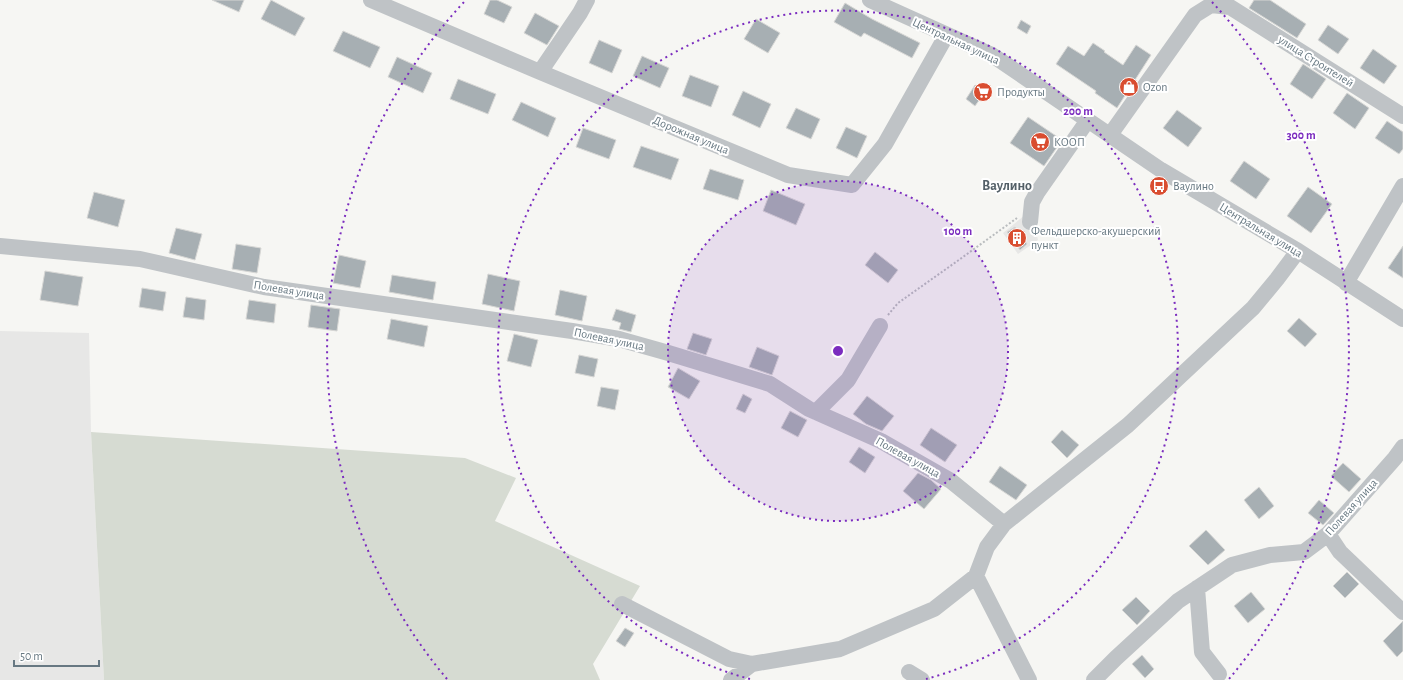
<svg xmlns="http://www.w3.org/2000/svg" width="1403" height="680" viewBox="0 0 1403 680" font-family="'Alegreya Sans',sans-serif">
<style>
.built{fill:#e7e7e6}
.green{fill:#d6dbd2}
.building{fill:#a7afb3;stroke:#d7d7d5}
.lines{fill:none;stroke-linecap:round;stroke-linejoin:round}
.path{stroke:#b9bcbe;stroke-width:2;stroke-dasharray:2 2;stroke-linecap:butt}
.minor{stroke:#bfc3c6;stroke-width:16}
.ring{fill:none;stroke:#7b2cbf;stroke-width:2;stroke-dasharray:2 4}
.labels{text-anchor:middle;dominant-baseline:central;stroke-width:4;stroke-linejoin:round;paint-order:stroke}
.street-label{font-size:12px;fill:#677882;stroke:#fff}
.poi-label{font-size:12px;fill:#677882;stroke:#fff;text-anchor:start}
.quarter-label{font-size:14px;font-weight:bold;fill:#546068;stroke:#fff}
.centre{fill:#7b2cbf;stroke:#fff;stroke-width:2}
.ring-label{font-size:12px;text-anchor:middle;font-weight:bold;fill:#7b2cbf;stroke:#fff;stroke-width:4;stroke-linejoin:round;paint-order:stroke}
</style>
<rect width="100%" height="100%" fill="#f6f6f3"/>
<!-- built -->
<path class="built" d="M1025 215 1035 228 1038 240 1018 254 1003 233Z
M0 331 89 333 91 432 104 680H0Z"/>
<!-- green -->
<path class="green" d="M91 432 465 458 516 478 495 521 640 586 593 664 600 680H104Z"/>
<!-- building -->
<path class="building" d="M212 0H244L239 12Z
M271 0 305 18 295 36 261 19Z
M490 0H497L512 7 504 23 484 14Z
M1254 0H1270L1306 24 1297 38 1249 8Z
M845 3 872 19 920 43 912 58 864 33 861 37 834 22Z
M535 13 559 26 547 45 524 33Z
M756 19 780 33 768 53 744 39Z
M1021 20 1031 26 1027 34 1017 28Z
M1328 25 1349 39 1338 54 1318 40Z
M343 31 380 47 370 68 333 51Z
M599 40 622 50 612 73 589 63Z
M1093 43 1105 51 1104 52 1123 65 1136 45 1151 55 1117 108 1095 93 1096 91 1056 64 1068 46 1084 56Z
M1373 49 1397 66 1384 84 1360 68Z
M642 56 669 68 660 88 633 76Z
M397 57 432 73 423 93 388 77Z
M1303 64 1326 79 1312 99 1290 84Z
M690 75 719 86 711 107 682 96Z
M458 79 496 94 488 114 450 99Z
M975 85 985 92 975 106 966 99Z
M743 91 771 104 760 128 732 115Z
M1347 93 1369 108 1355 129 1333 113Z
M521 102 556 118 548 137 512 120Z
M796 108 820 119 811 139 786 128Z
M1177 110 1202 128 1188 147 1163 128Z
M1028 117 1062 140 1044 166 1010 143Z
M1387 121 1403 132V149L1399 154 1375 138Z
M846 127 867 136 857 158 836 148Z
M583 128 616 140 609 159 576 147Z
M641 146 679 159 671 180 633 167Z
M1244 161 1270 179 1256 199 1230 181Z
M710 169 744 180 738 200 703 189Z
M1308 187 1332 204 1311 233 1287 216Z
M771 190 805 204 796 225 763 211Z
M94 192 125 200 118 227 87 218Z
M1015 227 1027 244 1020 250 1007 232Z
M176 228 202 234 195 260 169 253Z
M236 244 261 248 257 273 232 269Z
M1403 246V278L1388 268Z
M875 252 898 270 888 283 865 265Z
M339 255 366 261 360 288 333 283Z
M45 271 83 277 78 306 40 300Z
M488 274 520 281 514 311 482 304Z
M392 275 436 282 433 300 389 292Z
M142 288 166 292 163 311 139 307Z
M560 290 587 296 582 321 555 315Z
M186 297 206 300 204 320 183 317Z
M249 300 276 304 274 323 246 319Z
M311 305 340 309 337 331 308 327Z
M616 309 636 315 631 332 619 329 621 323 612 320Z
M1299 318 1317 334 1305 347 1287 331Z
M391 319 428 326 424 347 387 339Z
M693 333 712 339 706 355 687 349Z
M514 334 538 340 531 367 507 361Z
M757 347 779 356 772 375 749 367Z
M579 355 598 359 594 377 575 373Z
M678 368 700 381 689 399 668 387Z
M601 387 619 390 615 410 597 406Z
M743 394 752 399 745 413 736 409Z
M867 396 894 416 882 431 866 424 853 414Z
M790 411 807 420 798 437 781 428Z
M931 428 957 445 945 462 920 445Z
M1062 430 1079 445 1067 458 1051 442Z
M859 447 875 457 865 473 849 462Z
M1343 463 1361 479 1349 492 1331 476Z
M1000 466 1027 485 1016 500 989 482Z
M918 473 931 480 941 489 924 509 903 491Z
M1259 487 1274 506 1259 519 1244 500Z
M1319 500 1334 513 1323 525 1308 513Z
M1206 530 1225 550 1208 565 1189 546Z
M1347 572 1359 584 1345 598 1333 586Z
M1251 592 1265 609 1248 623 1234 606Z
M1136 597 1150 611 1137 625 1122 610Z
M1403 621V651L1397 657 1383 641Z
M625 628 634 633 625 647 616 641Z
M1142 655 1154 669 1145 678 1132 664Z"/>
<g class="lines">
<!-- path -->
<path class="path" d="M888 315 898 303 956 262 1017 218"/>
<!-- minor -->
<path class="minor" d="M371 0 540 72 788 175 852 185 885 144 946 36
M870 0 992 55 1161 170 1298 251 1403 319
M540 72 580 13 587 0
M1110 135 1195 15 1211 5 1230 7 1403 116
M1030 222 1032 202 1037 193 1088 120
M0 246 140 259 264 287 572 331 619 339 665 352 770 384 809 409 881 441 951 481 1004 524 987 547 976 576 1029 680
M1346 283 1403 186
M816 412 848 380 880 326
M1004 524 1128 425 1253 308 1277 279 1298 251
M1328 534 1340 552 1403 612
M1197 588 1202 652 1219 674
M622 604 729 659 752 664
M909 672 922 680
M731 680 752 664 840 649 934 609 976 576
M1094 680 1116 658 1178 601 1232 565 1270 555 1304 552 1328 534 1395 458 1403 447"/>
</g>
<!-- distance rings -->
<circle cx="838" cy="351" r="170" fill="#7b2cbf" fill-opacity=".12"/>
<g class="ring">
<circle cx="838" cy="351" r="170"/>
<path d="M750 679A340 340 0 1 1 926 679"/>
<path d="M447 679A511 511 0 0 1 464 2M1212 2A511 511 0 0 1 1229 679"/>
</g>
<!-- icons -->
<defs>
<symbol id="shop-disc" viewBox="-11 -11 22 22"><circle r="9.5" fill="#d94d30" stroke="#fff"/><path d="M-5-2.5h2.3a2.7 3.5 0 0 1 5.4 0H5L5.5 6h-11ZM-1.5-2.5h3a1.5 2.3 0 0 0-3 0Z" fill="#fff"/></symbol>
<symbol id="supermarket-disc" viewBox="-11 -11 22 22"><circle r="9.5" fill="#d94d30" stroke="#fff"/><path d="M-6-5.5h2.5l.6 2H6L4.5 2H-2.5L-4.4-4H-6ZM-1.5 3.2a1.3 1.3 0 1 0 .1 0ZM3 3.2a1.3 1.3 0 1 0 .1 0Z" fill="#fff"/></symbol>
<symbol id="bus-disc" viewBox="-11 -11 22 22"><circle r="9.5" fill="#d94d30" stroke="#fff"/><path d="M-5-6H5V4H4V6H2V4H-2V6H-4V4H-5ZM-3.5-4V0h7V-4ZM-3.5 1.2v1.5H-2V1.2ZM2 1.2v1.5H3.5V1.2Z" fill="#fff"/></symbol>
<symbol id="building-disc" viewBox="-11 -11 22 22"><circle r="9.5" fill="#d94d30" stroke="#fff"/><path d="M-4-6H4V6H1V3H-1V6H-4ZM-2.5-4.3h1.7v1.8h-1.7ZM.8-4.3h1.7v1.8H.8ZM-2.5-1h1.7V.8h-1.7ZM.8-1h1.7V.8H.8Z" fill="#fff"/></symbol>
</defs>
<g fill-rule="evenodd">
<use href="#shop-disc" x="1118" y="76" width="22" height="22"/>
<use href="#supermarket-disc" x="972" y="81" width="22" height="22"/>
<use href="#supermarket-disc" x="1029" y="131" width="22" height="22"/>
<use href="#bus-disc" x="1148" y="175" width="22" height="22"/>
<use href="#building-disc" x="1006" y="227" width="22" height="22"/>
</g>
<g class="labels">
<!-- street labels -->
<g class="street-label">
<text transform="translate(956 41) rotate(25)">Центральная улица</text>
<text transform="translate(1316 61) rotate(32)">улица Строителей</text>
<text transform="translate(691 135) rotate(23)">Дорожная улица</text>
<text transform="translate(1261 230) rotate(31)">Центральная улица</text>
<text transform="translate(289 290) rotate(9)">Полевая улица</text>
<text transform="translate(609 339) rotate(12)">Полевая улица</text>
<text transform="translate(908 457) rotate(29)">Полевая улица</text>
<text transform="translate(1351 507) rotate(-48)">Полевая улица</text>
</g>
<!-- poi labels -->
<g class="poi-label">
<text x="1143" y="87">Ozon</text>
<text x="997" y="92">Продукты</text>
<text x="1054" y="142">КООП</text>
<text x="1173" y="186">Ваулино</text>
<text x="1031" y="231">Фельдшерско-акушерский<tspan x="1031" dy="14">пункт</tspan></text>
</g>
<!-- quarter labels -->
<g class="quarter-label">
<text x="1007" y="186">Ваулино</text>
</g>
</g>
<circle cx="838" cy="351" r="6" class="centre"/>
<g class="ring-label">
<text x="1078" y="115">200 m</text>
<text x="1301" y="139">300 m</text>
<text x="958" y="235">100 m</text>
</g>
<!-- scale -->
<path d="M14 660v6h85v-6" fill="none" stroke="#677882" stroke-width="2"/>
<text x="20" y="660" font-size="12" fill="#677882" stroke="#ffffff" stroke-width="3" paint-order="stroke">50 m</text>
</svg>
